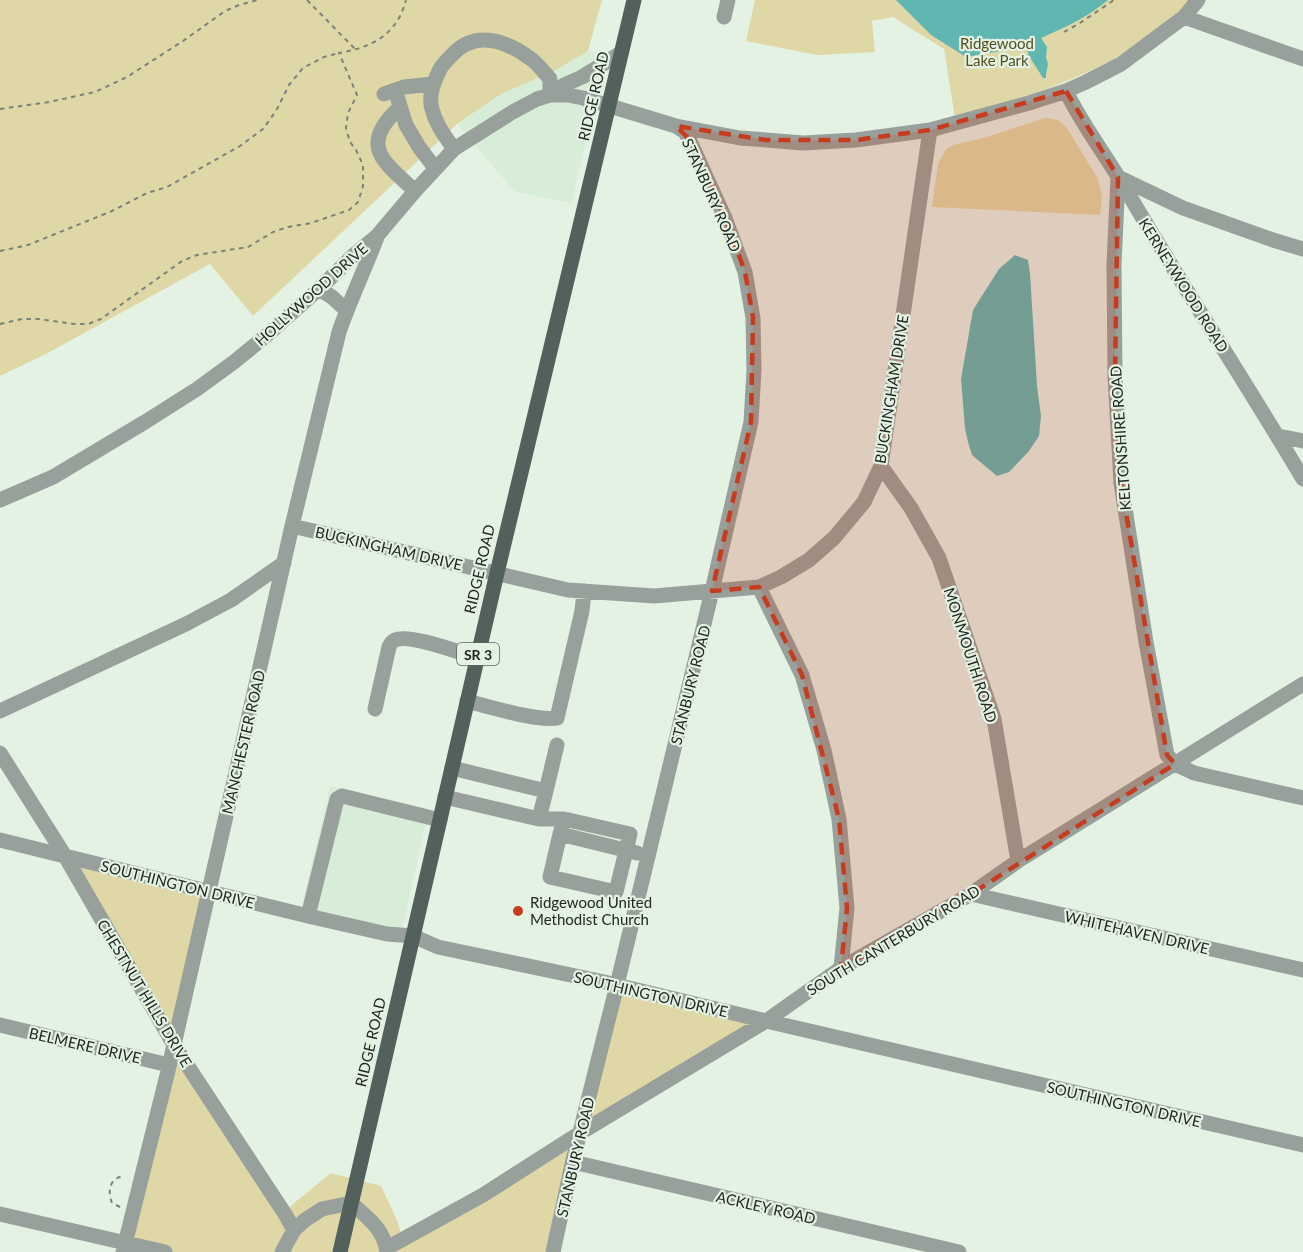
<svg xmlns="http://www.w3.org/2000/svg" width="1303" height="1252" viewBox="0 0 1303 1252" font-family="Lato,sans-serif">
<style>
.built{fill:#d8edd8}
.green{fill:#dfd8a6}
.water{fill:#60b6b1}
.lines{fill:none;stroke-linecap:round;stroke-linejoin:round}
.path{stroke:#7a837a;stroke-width:2;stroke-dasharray:4.5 4.5;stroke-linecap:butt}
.minor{stroke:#98a09c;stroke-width:15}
.major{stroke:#52615b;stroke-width:15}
.marked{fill:#c73c1e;fill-opacity:0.2;stroke:#c73c1e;stroke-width:4.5;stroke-dasharray:12 8;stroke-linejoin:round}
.poi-dot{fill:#c73c1e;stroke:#e4f2e4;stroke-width:2}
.labels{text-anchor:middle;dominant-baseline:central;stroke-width:4.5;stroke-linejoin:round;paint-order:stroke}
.shield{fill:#e4f2e4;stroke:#5c645c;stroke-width:1.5}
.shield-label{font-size:14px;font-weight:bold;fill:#222722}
.park-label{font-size:15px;fill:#554e1e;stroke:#e4f2e4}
.street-label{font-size:15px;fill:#222722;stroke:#e4f2e4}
.poi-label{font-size:15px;fill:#222722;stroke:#e4f2e4;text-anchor:start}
</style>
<rect width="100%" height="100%" fill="#e4f2e4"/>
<!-- built -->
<path class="built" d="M588 51H606L572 203 515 192 457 124 501 94 558 69Z
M330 786 429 809 400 940 299 916Z"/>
<!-- green -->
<path class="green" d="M0 0H602L588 51 558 69 501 94 457 124 253 316 210 264 46 354 0 376Z
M755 0H1190C1130 67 1039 93 955 118L944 49 893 17 872 21 875 52 817 55 746 41Z
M1045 118 1058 120 1067 128 1098 179 1102 197 1100 215 932 207 938 164 946 149 954 145 987 137Z
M65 856 208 892 174 1045 285 1213 294 1203 331 1173 381 1186 396 1218 403 1239 580 1133 617 985 766 1021 580 1133 553 1252H123L174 1045Z"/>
<!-- water -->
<path class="water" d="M896 0H1108C1087 18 1065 27 1041 38L1047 47 1046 57 1048 64 1046 74V78H1043L1029 56 1025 45 1017 48 966 57 931 35Z
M1015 255 1028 260 1030 273 1037 386 1041 416 1039 436 1029 451 1009 472 997 476 972 455 968 442 965 428 961 379 973 310 999 269Z"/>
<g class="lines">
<!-- path -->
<path class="path" d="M307 0 356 50
M1064 32 1080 23 1114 0
M0 109 49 102 95 92 127 77 183 41 225 11 239 5 258 0
M0 251 28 245 112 211 147 193 167 187 240 146 263 129 276 111 289 85 303 68 324 57 339 53
M0 324 22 319H39L74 324H88L101 319 182 261 197 255 248 247 273 232 288 227 311 223 349 210 358 202 363 186V165L356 150 350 142 346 128 348 113 357 95 339 53C364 48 385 42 399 18 402 13 404 6 406 0
M120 1207 112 1203C107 1190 110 1177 125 1176"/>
<!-- minor -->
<path class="minor" d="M724 17 728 0
M1184 17 1303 59
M395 90 406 125 419 147 435 168
M1066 91C1082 125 1106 155 1125 188 1182 286 1245 381 1303 479
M384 94 404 87 433 84
M550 95 564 85 582 77 621 53
M399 108C358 146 384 162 415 191
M454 149C445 136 436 125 432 109 428 95 434 82 440 69 443 64 447 60 452 55 475 30 506 40 531 59 538 64 544 72 550 79V95
M1303 249 1273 240 1183 208 1118 177 1114 265 1115 376 1121 483 1146 642 1167 755 1175 764 1194 773 1303 798
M319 289 332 297 346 310
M1278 436 1303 441
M881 466 911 508 939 558 994 719 1018 861
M0 500 53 477 145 422 197 389 234 362 267 335 319 289 355 254 377 236 415 191 454 149 511 113 537 99 550 95H568L583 98 676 126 740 138 766 140 803 143 856 140 930 130 1029 103 1066 91 1086 82 1121 64 1184 17 1198 0
M292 526 568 590 654 596 759 587 781 577 809 560 834 538 864 502 881 466 930 130
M759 587 802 675 824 750 839 819 847 908 841 968
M467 701C490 707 535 721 557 718L582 611 584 591
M375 709 389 647C391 643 391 642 395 640 409 633 461 653 477 658
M0 711 186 624 231 600 284 563
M0 753 65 856 174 1045 285 1214 294 1230
M546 791 557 745
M445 797 539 819 546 791 452 768
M539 819H564L560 834 637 853
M560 834 550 877 616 892 630 834 564 819
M0 840 308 916 387 934 413 936 438 947 604 982 766 1021 1303 1145
M971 894 1303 970
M308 916 337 799 342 796 440 820
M0 1025 169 1065
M573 1162 959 1252
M0 1214 165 1252
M387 1248 483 1195 580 1133 766 1021 841 968 971 894 1018 861 1303 684
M123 1252 168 1071 292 526 339 332C350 300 365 269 377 237
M282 1252 294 1230 305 1220 322 1209 351 1203C367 1217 384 1229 387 1252
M553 1252 573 1160 617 985 712 591 751 422 754 370 753 318 745 272 725 218 689 139 685 132 676 126"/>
<!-- major -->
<path class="major" d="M340 1252 497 573 634 0"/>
</g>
<!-- marked area -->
<path class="marked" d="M1066 91 1118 177 1115 376 1121 483 1167 755 1175 764 971 894 841 968 847 908 839 819 802 675 759 587 712 591 751 422 753 318 745 272 725 218 689 139 676 126 766 140H856L930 130Z"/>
<!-- markers -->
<circle class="poi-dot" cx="518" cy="911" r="6"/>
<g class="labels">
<!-- shield labels -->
<rect class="shield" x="457" y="643" width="42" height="22" rx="4.5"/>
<g class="shield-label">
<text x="478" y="654">SR 3</text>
</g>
<!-- park labels -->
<g class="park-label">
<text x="997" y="43">Ridgewood<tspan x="997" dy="17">Lake Park</tspan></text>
</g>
<!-- street labels -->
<g class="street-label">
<text transform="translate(593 96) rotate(-77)">RIDGE ROAD</text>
<text transform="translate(712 195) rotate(66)">STANBURY ROAD</text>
<text transform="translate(1184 285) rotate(58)">KERNEYWOOD ROAD</text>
<text transform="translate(311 294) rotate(-42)">HOLLYWOOD DRIVE</text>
<text transform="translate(891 389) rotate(-81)">BUCKINGHAM DRIVE</text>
<text transform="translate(1120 438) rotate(-94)">KELTONSHIRE ROAD</text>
<text transform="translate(389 548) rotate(13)">BUCKINGHAM DRIVE</text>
<text transform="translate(479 569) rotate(-77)">RIDGE ROAD</text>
<text transform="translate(971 655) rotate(72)">MONMOUTH ROAD</text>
<text transform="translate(690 685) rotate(-76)">STANBURY ROAD</text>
<text transform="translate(243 742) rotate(-77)">MANCHESTER ROAD</text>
<text transform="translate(178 884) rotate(14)">SOUTHINGTON DRIVE</text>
<text transform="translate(1137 932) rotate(13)">WHITEHAVEN DRIVE</text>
<text transform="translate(893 940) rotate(-31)">SOUTH CANTERBURY ROAD</text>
<text transform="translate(145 993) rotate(59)">CHESTNUT HILLS DRIVE</text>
<text transform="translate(651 994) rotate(13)">SOUTHINGTON DRIVE</text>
<text transform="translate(370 1042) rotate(-77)">RIDGE ROAD</text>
<text transform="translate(85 1045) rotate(13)">BELMERE DRIVE</text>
<text transform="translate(1124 1104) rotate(13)">SOUTHINGTON DRIVE</text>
<text transform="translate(575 1157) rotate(-77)">STANBURY ROAD</text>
<text transform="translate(766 1207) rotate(13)">ACKLEY ROAD</text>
</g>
<!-- poi labels -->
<g class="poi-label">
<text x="530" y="902">Ridgewood United<tspan x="530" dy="17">Methodist Church</tspan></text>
</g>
</g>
</svg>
